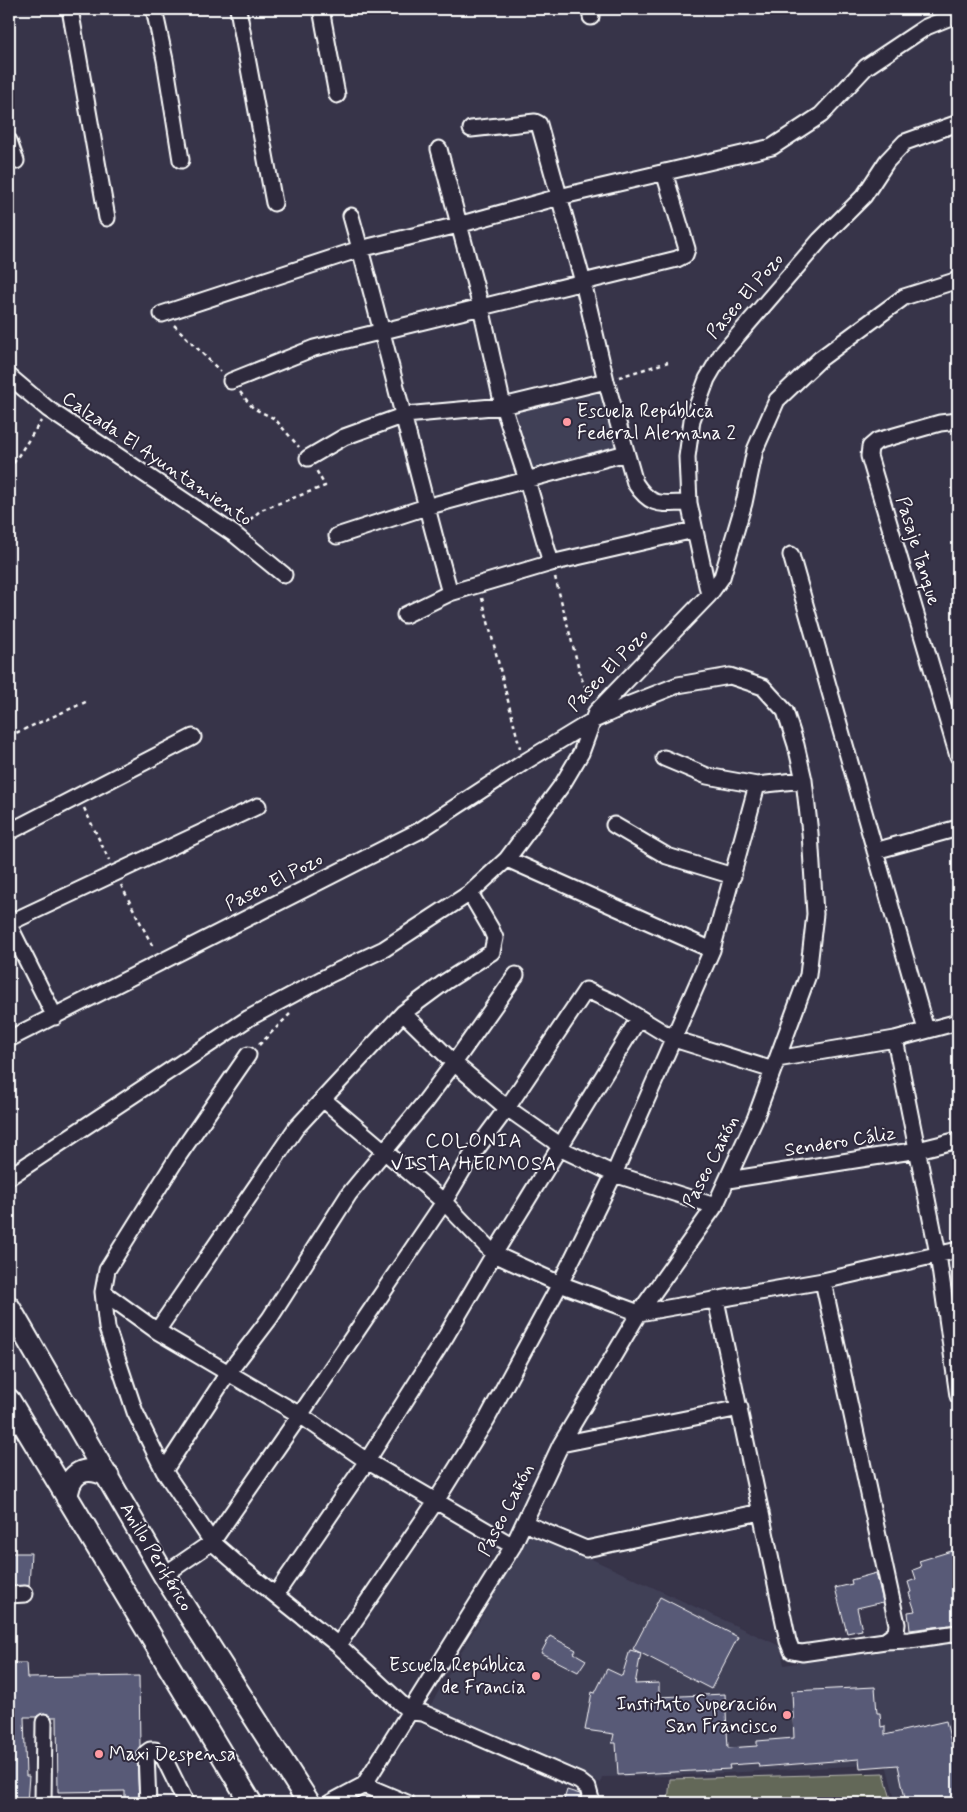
<svg xmlns="http://www.w3.org/2000/svg" width="967" height="1812" viewBox="0 0 967 1812" font-family="Mynerve,sans-serif">
<style>
.built{fill:#413f57}
.green{fill:#646759;stroke:#b2b3ac}
.building{fill:#595a77;stroke:#fff}
.lines{fill:none;stroke-linecap:round;stroke-linejoin:round}
.minor-casing{stroke:#fff;stroke-width:19}
.highway-casing{stroke:#fff;stroke-width:25}
.path{stroke:#fff;stroke-width:2.5;stroke-dasharray:4 4;stroke-linecap:butt}
.minor{stroke:#2f2a3d;stroke-width:15}
.highway{stroke:#2f2a3d;stroke-width:21}
.poi-dot{fill:#ff9aa2;stroke:#2f2a3d;stroke-width:2}
.labels{text-anchor:middle;dominant-baseline:central;stroke-width:4;stroke-linejoin:round;paint-order:stroke}
.street-label{font-size:19px;fill:#fff;stroke:#2f2a3d}
.poi-label{font-size:19px;fill:#fff;stroke:#2f2a3d;text-anchor:start}
.neighbourhood-label{font-size:20px;letter-spacing:1px;fill:#fff;stroke:#2f2a3d}
</style>
<rect width="100%" height="100%" fill="#373449"/>
<filter id="ink" filterUnits="userSpaceOnUse"><feTurbulence type="fractalNoise" baseFrequency=".02" numOctaves="2"/><feDisplacementMap in="SourceGraphic" scale="10" xChannelSelector="R" yChannelSelector="G"/><feConvolveMatrix kernelMatrix="1 2 1 2 8 2 1 2 1" color-interpolation-filters="sRGB"/></filter>
<g filter="url(#ink)">
<!-- built -->
<path class="built" d="M602 375 622 449 532 470 512 396Z
M531 1531 780 1646 784 1665 958 1636V1803H896L886 1764 668 1776 602 1777 601 1783 429 1708Z"/>
<!-- green -->
<path class="green" d="M884 1773 892 1803H668L670 1779Z"/>
<!-- building -->
<path class="building" d="M958 1549V1624L910 1630 908 1612 915 1611 909 1593 911 1592 908 1582 916 1579 913 1570 921 1567 919 1561Z
M9 1553H31L29 1586H9L11 1567H9Z
M876 1573 883 1602 857 1608 862 1630 847 1633 835 1588 852 1584 851 1580Z
M660 1597 738 1637 711 1689 633 1649Z
M550 1636 576 1650 574 1653 586 1660 578 1672 541 1653Z
M630 1650 641 1653 635 1684 659 1683V1697L725 1694 728 1748 757 1746V1741L794 1738 792 1691 875 1687 877 1713H880L881 1727 885 1726V1735L946 1721 958 1772V1803H906L898 1765 860 1768 859 1759 759 1767 758 1763 729 1765 730 1769 618 1775 616 1743H612L614 1734 585 1730 592 1692 595 1693 607 1669 622 1676Z
M9 1663H26L27 1678 139 1676 140 1746 137 1753 139 1803H125V1791L58 1792 57 1717H52L44 1713 36 1717H24L26 1776H29L27 1803H9Z
M567 1790 580 1794 582 1803H563Z"/>
<g class="lines">
<defs>
<path id="minor" d="M70 9 107 218
M154 9 165 60 181 160
M238 9 274 203
M321 9 337 95
M591 9V17
M471 129 535 122 539 124 583 282 606 381 635 483C652 509 662 503 689 503
M9 141 16 161
M439 149 481 307 503 406 527 480 551 563
M351 216C386 341 415 468 450 593
M162 314 360 249 458 225 559 197 772 147 821 115 866 67 926 27 958 14
M9 376 48 409 234 534 284 575
M231 381 314 348 677 259 685 255 687 249 664 172
M958 421 940 423 877 441 870 447 869 456 958 756
M308 458 344 437 405 415 503 406 606 381
M337 536 426 507 626 453
M791 555 926 1030
M709 595 722 577 744 503 755 450 777 400 820 359 904 297 958 280
M405 615 450 593 551 563 694 530
M757 785 804 780
M614 825 667 856 733 876
M9 832 193 737
M875 851 958 828
M507 859 712 950
M9 923 258 806
M9 925 55 1017
M403 1013 454 1063 507 1108 554 1141 559 1148 614 1174 715 1206
M9 1039 419 831 523 763 592 721 630 704 678 685 730 676 763 687 785 711 796 745 804 780 810 833 815 914 808 975 755 1119 715 1206 639 1313 561 1444 513 1546 364 1785 330 1803
M895 1039 938 1254 958 1396
M248 1055 179 1155 107 1270 103 1292 107 1328 135 1412 164 1471 212 1542 243 1569 338 1645 410 1712 423 1713 579 1781 588 1788 592 1803
M777 1059 895 1039 958 1022
M323 1099 444 1202 494 1254 560 1284 639 1313 823 1281 958 1250
M9 1177 249 1018 331 974 384 949 470 893 507 859 562 785 581 753 596 712 709 595 689 503 687 457 692 420 707 379 721 355 820 240 864 196 887 161 905 142 958 123
M728 1180 918 1150 958 1140
M823 1281 897 1624 896 1633 885 1641
M103 1292 157 1331 300 1415 367 1461 513 1546
M716 1300 788 1641 792 1651 802 1653 885 1641 910 1640 958 1633
M157 1331 296 1128 403 1013 445 982 492 952 495 938 491 929 470 893
M561 1444 740 1408
M164 1471 228 1373 270 1318 349 1194 424 1103 454 1063 516 975
M524 1523 586 1549 761 1512
M164 1575 212 1542 300 1415 444 1202 470 1158 507 1108 586 990 615 1003 674 1039 773 1070
M276 1594 367 1461 446 1336 494 1254 639 1018
M9 1595 25 1594
M338 1645 436 1501 487 1419 560 1284 614 1174 712 950 757 785 707 776 664 758
M364 1785 407 1803
M43 1803 44 1722
M148 1803 146 1753 150 1750H155L164 1758 186 1803"/>
<path id="highway" d="M9 1307 164 1575 309 1803
M9 1400 251 1803
M67 1498C69 1472 85 1464 108 1476"/>
</defs>
<!-- minor casing -->
<use href="#minor" class="minor-casing"/>
<!-- highway casing -->
<use href="#highway" class="highway-casing"/>
<!-- path -->
<path class="path" d="M174 325 221 372
M619 377 668 362
M240 392 253 408 275 419 299 447
M9 470 41 421
M244 525 261 510 325 486 316 470
M555 577 581 677 589 696
M482 598 520 748
M9 736 88 701
M84 808 109 860
M121 885 154 949
M259 1045 290 1014"/>
<!-- minor -->
<use href="#minor" class="minor"/>
<!-- highway -->
<use href="#highway" class="highway"/>
</g>
</g>
<!-- markers -->
<g class="poi-dot">
<circle cx="567" cy="422" r="5"/>
<circle cx="536" cy="1676" r="5"/>
<circle cx="787" cy="1715" r="5"/>
<circle cx="99" cy="1754" r="5"/>
</g>
<g class="labels">
<!-- street labels -->
<g class="street-label">
<text transform="translate(745 296) rotate(-49)">Paseo El Pozo</text>
<text transform="translate(157 459) rotate(34)">Calzada El Ayuntamiento</text>
<text transform="translate(918 551) rotate(73)">Pasaje Tanque</text>
<text transform="translate(608 670) rotate(-46)">Paseo El Pozo</text>
<text transform="translate(274 882) rotate(-27)">Paseo El Pozo</text>
<text transform="translate(840 1142) rotate(-9)">Sendero Cáliz</text>
<text transform="translate(711 1162) rotate(-63)">Paseo Cañón</text>
<text transform="translate(506 1510) rotate(-63)">Paseo Cañón</text>
<text transform="translate(156 1557) rotate(59)">Anillo Periférico</text>
</g>
<!-- poi labels -->
<g class="poi-label">
<text x="577" y="411">Escuela República<tspan x="577" dy="22">Federal Alemana 2</tspan></text>
<text x="526" y="1665" text-anchor="end">Escuela República<tspan x="526" dy="22">de Francia</tspan></text>
<text x="777" y="1704" text-anchor="end">Instituto Superación<tspan x="777" dy="22">San Francisco</tspan></text>
<text x="109" y="1754">Maxi Despensa</text>
</g>
<!-- neighbourhood labels -->
<g class="neighbourhood-label">
<text x="474" y="1141">COLONIA<tspan x="474" dy="23">VISTA HERMOSA</tspan></text>
</g>
</g>
<!-- margin -->
<rect width="967" height="1812" fill="none" stroke="#2f2a3d" stroke-width="30"/>
<rect x="15" y="15" width="937" height="1782" fill="none" stroke="#fff" stroke-width="2" filter="url(#ink)"/>
</svg>
